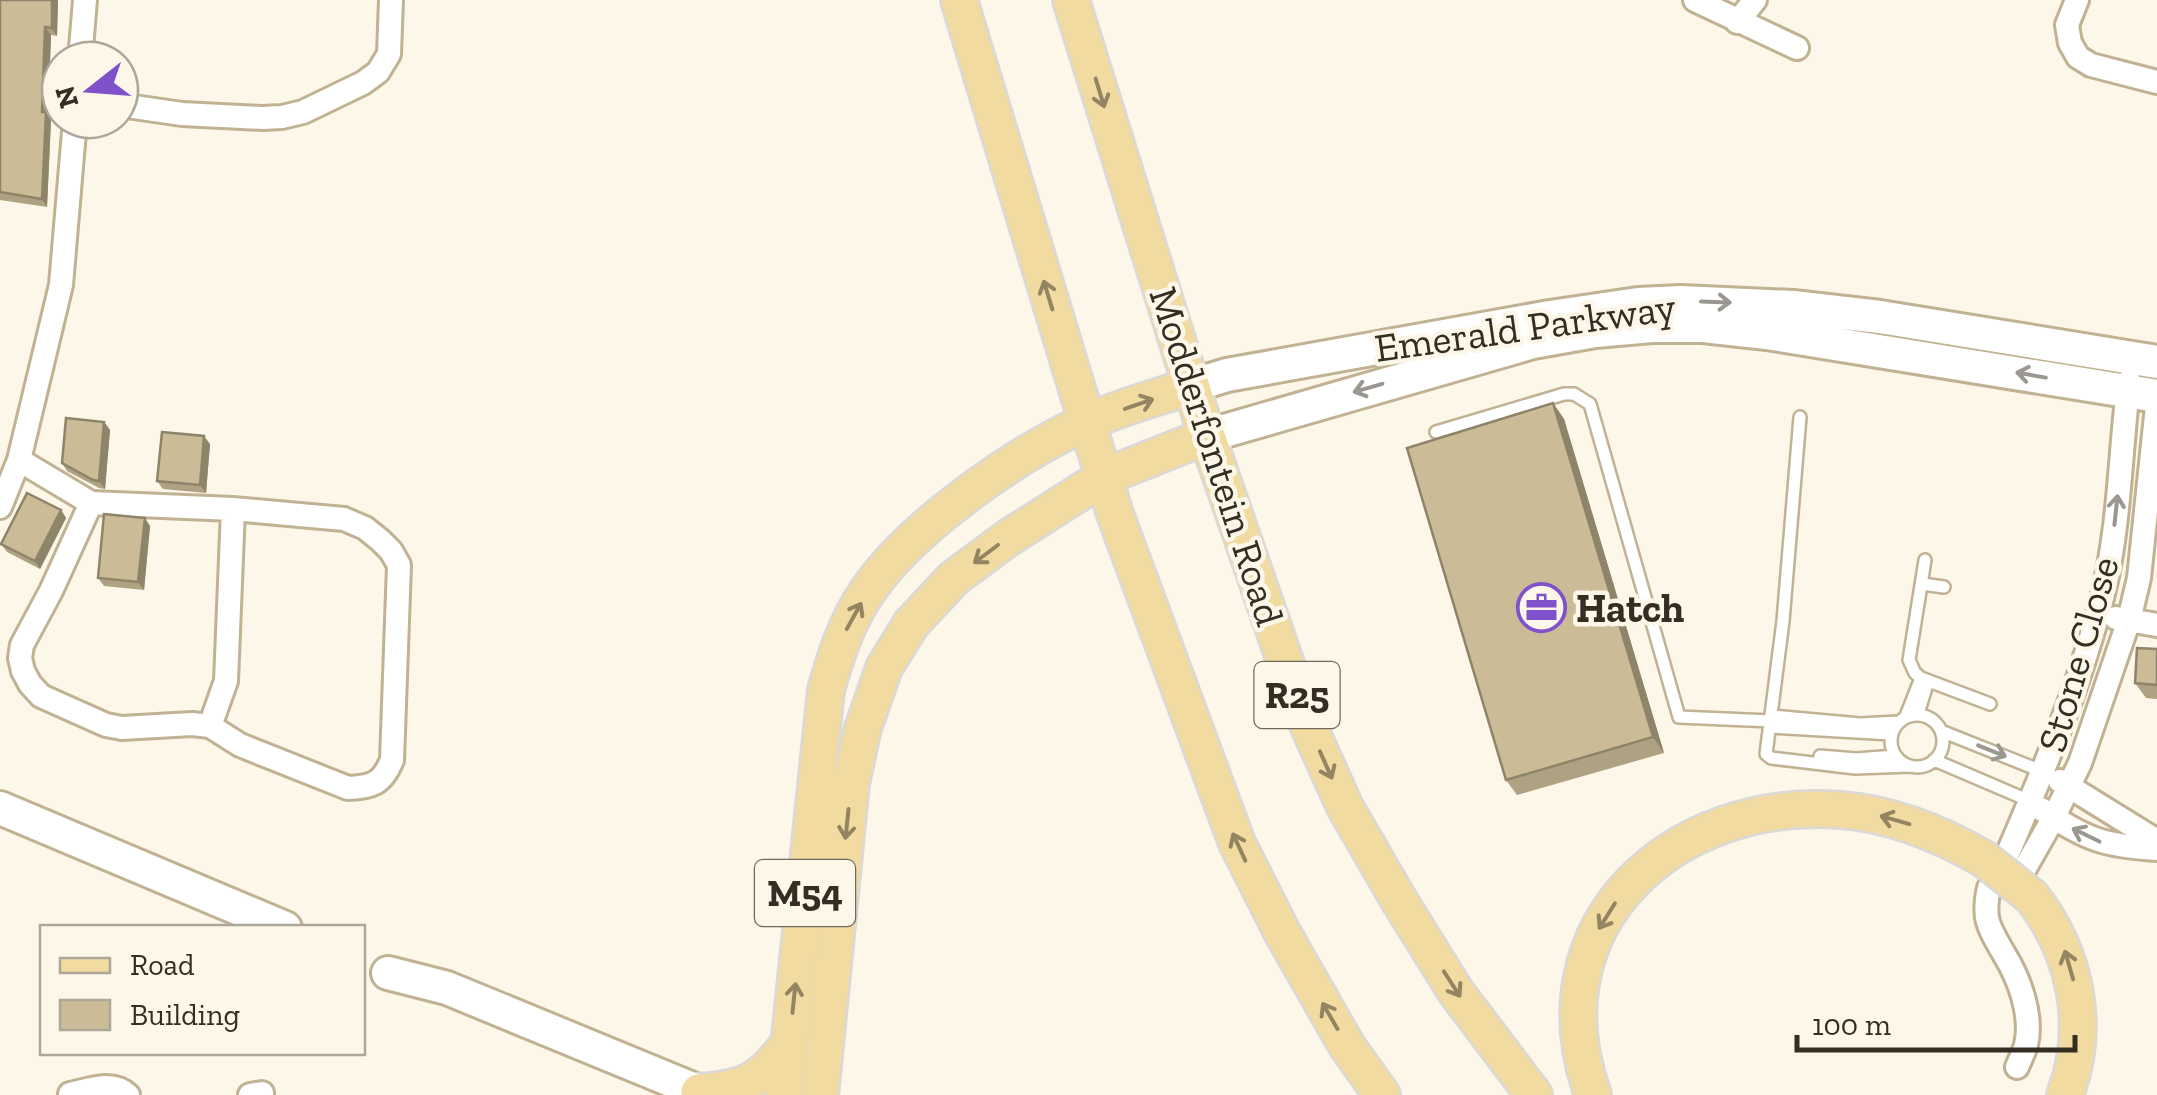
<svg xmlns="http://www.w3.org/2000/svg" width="2157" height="1095" viewBox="0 0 2157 1095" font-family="'Zilla Slab',serif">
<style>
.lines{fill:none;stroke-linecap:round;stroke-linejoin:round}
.lane-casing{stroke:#c0b292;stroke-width:16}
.street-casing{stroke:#c0b292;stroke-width:28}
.secondary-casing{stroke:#c0b292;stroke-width:38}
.primary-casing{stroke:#dad9d7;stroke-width:40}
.lane{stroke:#fff;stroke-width:11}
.street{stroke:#fff;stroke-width:22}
.secondary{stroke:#fff;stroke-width:32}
.primary{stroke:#f2dba1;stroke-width:35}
.primary-bridge-casing{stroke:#dad9d7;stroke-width:40;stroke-linecap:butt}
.primary-bridge{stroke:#f2dba1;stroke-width:35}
.wall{fill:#afa282}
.shaded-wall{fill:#8e846a}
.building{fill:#cbbc97;stroke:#8e846a;stroke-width:2.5}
.oneway{stroke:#938462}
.oneway2{stroke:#9a9690}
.labels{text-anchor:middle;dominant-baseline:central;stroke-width:9;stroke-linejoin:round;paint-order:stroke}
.shield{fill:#fcf7e9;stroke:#706a5e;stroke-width:2.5}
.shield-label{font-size:38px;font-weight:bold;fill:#342e22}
.street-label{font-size:40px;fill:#342e22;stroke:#fcf7e9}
.poi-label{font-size:40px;font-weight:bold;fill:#342e22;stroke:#fcf7e9;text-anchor:start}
</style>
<rect width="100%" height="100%" fill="#fcf7e9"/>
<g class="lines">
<defs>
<path id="lane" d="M1800 417 1783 621 1766 754 1771 758 1855 768 1910 766
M1436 432 1564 394H1574L1590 404 1679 717 1771 721
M1925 560 1909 660 1915 673 1921 678 1990 704
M1922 584 1944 587
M1918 714 1928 681
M1891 741a26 26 0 1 1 52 0a26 26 0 1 1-52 0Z
M1773 716 1860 724 1898 722
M1906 716 1921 678
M1770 727 1891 734
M1941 731 2044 772
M1820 756 1856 759 1895 756
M1934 760 2030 801"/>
<path id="street" d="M1695 0 1797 48
M2077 0 2067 25 2070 43 2078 57 2091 65 2157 82
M1737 22 1755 0
M80 60 85 0
M120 105 182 114 262 118 282 117 303 112 363 83 378 72 389 54 391 0
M19 460 91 503 233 509 344 519 365 528 380 540 391 551 399 565 392 760C382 784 372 787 348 788L240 745 210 726 192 724 122 728 106 725 41 696 30 684 23 671 20 658 22 645 51 591 91 503
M0 507 19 460 61 285 75 120
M2116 618 2157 625
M210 726 226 681 233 509
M2060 781 2157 841
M2041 809C2085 839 2104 846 2157 849
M2008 853C2044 769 2081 683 2103 594 2120 525 2120 451 2129 381
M2025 868 2054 817 2080 763 2129 620 2139 578 2157 406
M1989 888C1982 919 1989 928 2004 954 2019 978 2033 1015 2026 1045 2024 1052 2020 1060 2017 1067
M70 1094C90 1090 112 1080 128 1095
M250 1095 262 1093"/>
<path id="secondary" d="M1191 386 1227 375 1550 317 1638 304 1681 302 1793 307 1880 317 2157 362
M1207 436 1533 342 1595 331 1652 326H1703L1767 333 2157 396
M0 808 285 928
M388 973 447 988 707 1095"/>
<path id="primary" d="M959 0 1115 514 1237 843 1283 934 1347 1046 1382 1095
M1071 0 1207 436 1304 716 1345 807 1400 902 1456 992 1534 1095
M2032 897C2076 954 2091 1027 2065 1095
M699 1092C745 1089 762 1081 789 1043
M784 1095 826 690C836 655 846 623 867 592 909 529 1014 455 1083 424 1117 408 1156 398 1191 386
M820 1095 851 783 863 728 884 668 911 624 954 578 1008 538 1104 477 1207 436
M1593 1095C1531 923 1675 797 1841 810 1892 814 1941 834 1984 859"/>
</defs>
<!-- lane casing -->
<use href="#lane" class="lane-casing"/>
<!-- street casing -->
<use href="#street" class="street-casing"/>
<!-- secondary casing -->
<use href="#secondary" class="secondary-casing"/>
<!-- primary casing -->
<use href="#primary" class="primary-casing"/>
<!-- lane -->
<use href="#lane" class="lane"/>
<!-- street -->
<use href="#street" class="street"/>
<!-- secondary -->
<use href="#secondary" class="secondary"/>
<!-- primary -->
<use href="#primary" class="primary"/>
<defs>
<path id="primary-bridge" d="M1984 859 2032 897"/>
</defs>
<!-- primary-bridge casing -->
<use href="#primary-bridge" class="primary-bridge-casing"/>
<!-- primary-bridge -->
<use href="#primary-bridge" class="primary-bridge"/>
</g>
<!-- wall -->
<path class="wall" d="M0 0H58L57 36 51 35 48 115 51 120 47 207 0 200Z
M1553 403 1564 419 1664 753 1517 795 1506 780Z
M104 422 110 430 105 489 99 488 67 471 62 463Z
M210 444 206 493 163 489 157 481Z
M61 510 66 518 40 569 7 552 1 544Z
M150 526 144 590 104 586 98 578Z
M2157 649V699L2146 698 2135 683Z"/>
<!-- shaded-wall -->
<path class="shaded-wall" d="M52 0H58L57 36 52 28Z
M45 27 51 35 48 115 51 120 47 207 42 199Z
M1553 403 1564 419 1664 753 1653 737Z
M104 422 110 430 105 489 99 481Z
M204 436 210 444 206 493 200 485Z
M61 510 66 518 40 569 35 561Z
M145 518 150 526 144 590 138 582Z"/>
<!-- building -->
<path class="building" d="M0 0H52V28L45 27 42 112H46L42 199 0 192Z
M1553 403 1653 737 1506 780 1407 448Z
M66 418 104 422 99 481 93 480 62 463Z
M162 432 204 436 200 485 157 481Z
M27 493 61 510 35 561 1 544Z
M104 514 145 518 138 582 98 578Z
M2137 648 2157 649V685L2135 683Z"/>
<!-- one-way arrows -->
<defs><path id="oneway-shaft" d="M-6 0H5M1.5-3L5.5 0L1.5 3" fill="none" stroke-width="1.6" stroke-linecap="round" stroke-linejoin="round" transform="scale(2.5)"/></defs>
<g class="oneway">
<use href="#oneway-shaft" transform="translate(1100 93) rotate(73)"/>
<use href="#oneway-shaft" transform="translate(1048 295) rotate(-107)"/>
<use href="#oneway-shaft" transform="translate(1139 404) rotate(-19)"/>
<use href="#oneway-shaft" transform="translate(986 554) rotate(143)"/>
<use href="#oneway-shaft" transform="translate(854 616) rotate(-61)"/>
<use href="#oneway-shaft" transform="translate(1326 765) rotate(66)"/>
<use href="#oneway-shaft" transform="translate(1895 820) rotate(-164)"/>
<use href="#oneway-shaft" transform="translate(847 824) rotate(96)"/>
<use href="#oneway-shaft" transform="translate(1239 847) rotate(-115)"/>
<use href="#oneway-shaft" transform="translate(1607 916) rotate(122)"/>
<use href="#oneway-shaft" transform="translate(2069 965) rotate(-106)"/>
<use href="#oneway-shaft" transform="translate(1452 984) rotate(57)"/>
<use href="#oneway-shaft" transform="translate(794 998) rotate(-84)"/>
<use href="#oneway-shaft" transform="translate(1330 1016) rotate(-120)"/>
</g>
<g class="oneway2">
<use href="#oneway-shaft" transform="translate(1716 302) rotate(2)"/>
<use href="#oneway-shaft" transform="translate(2031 375) rotate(-170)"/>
<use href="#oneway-shaft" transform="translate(1368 388) rotate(164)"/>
<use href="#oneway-shaft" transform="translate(2116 510) rotate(-84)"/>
<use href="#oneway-shaft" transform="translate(1992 751) rotate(22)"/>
<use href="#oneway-shaft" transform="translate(2086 835) rotate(-154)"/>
</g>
<!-- icons -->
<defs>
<symbol id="office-ring" viewBox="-11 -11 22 22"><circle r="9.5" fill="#fcf7e9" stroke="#7f51ca" stroke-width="1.5"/><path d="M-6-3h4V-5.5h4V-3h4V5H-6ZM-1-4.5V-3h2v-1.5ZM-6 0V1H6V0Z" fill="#7f51ca"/></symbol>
</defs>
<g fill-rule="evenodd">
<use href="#office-ring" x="1514" y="580" width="55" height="55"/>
</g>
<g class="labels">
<!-- shield labels -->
<g class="shield">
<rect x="1254.5" y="662" width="85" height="66" rx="8"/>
<rect x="755" y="860" width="100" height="66" rx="8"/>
</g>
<g class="shield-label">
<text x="1297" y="695">R25</text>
<text x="805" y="893">M54</text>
</g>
<!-- street labels -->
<g class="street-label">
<text transform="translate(1525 327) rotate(-8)">Emerald Parkway</text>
<text transform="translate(1217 456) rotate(72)">Modderfontein Road</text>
<text transform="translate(2078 654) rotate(-74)">Stone Close</text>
</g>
<!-- poi labels -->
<g class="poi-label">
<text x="1576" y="608">Hatch</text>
</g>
</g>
<!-- legend -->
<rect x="40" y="925" width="325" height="130" fill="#fcf7e9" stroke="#aca799" stroke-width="2.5"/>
<rect x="60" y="958" width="50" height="15" fill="#f2dba1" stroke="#aca799" stroke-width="2.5"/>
<text x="130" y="975" font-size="30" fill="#342e22">Road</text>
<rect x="60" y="1000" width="50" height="30" fill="#cbbc97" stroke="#aca799" stroke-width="2.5"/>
<text x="130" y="1025" font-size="30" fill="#342e22">Building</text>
<!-- north arrow -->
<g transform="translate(90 90) rotate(253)"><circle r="48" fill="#fcf7e9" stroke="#aca799" stroke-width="2.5"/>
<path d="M0-8L18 38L0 25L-18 38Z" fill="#7f51ca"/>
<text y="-15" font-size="28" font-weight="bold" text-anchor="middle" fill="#342e22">N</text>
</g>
<!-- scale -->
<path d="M1797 1035v15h278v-15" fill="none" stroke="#342e22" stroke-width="5"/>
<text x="1812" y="1035" font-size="30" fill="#342e22" stroke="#fcf7e9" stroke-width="8" paint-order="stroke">100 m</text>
</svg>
